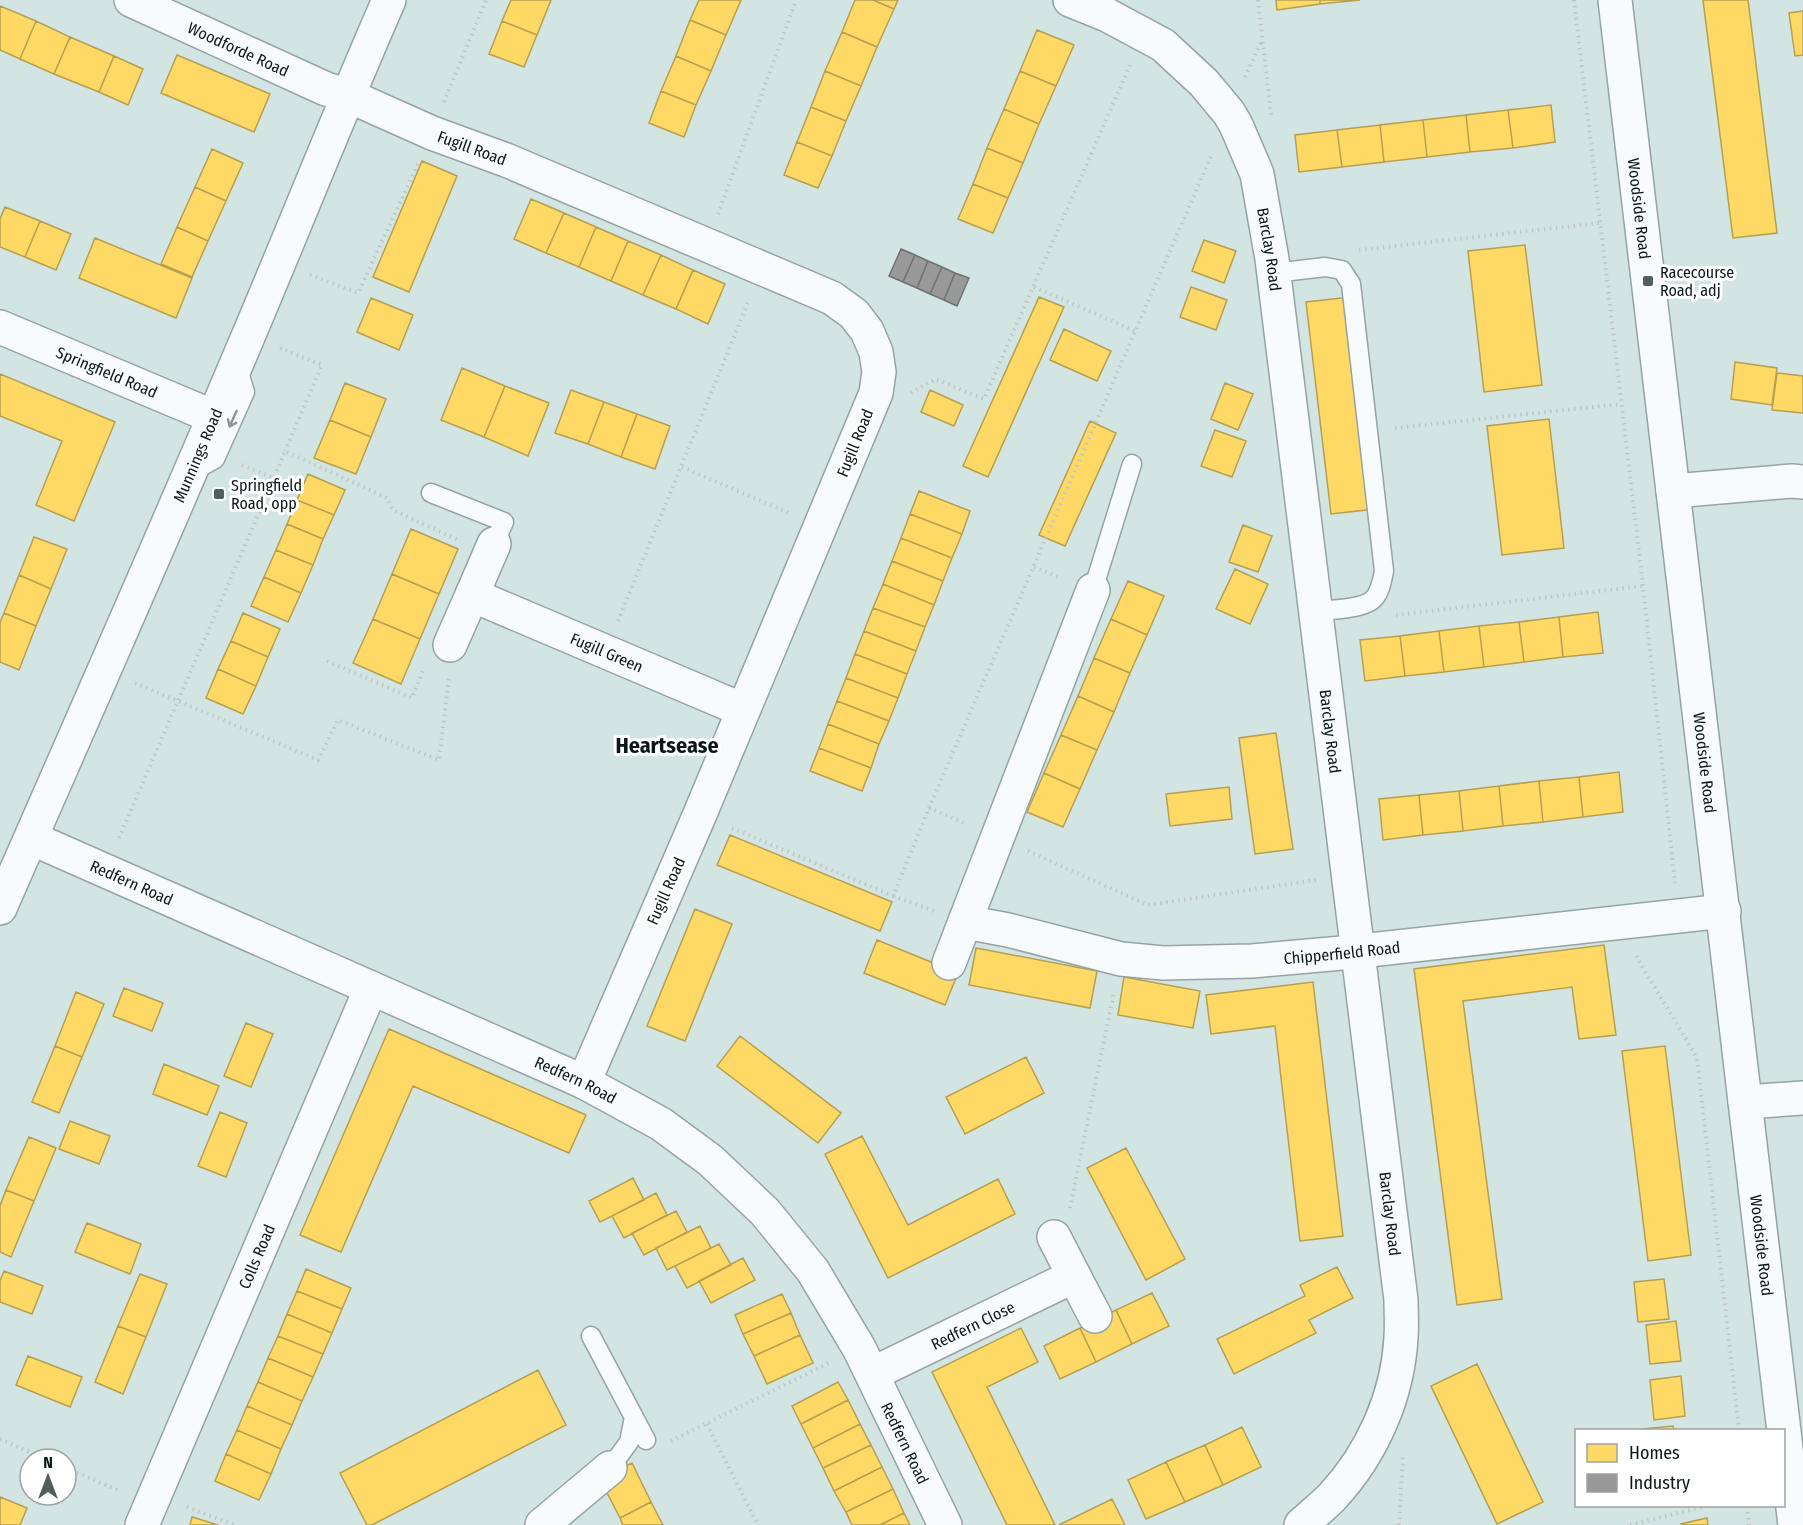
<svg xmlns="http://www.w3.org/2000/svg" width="1803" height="1525" viewBox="0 0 1803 1525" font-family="'Fira Sans Condensed',sans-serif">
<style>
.homes{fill:#ffd966;stroke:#b69f4e;stroke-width:1.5}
.industry{fill:#999;stroke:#6e7272;stroke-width:1.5}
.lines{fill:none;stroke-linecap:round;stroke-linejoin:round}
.lane-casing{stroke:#95a4a3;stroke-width:21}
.street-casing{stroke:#95a4a3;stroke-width:36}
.secondary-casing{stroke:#95a4a3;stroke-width:36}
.path{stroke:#bfc5c5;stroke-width:4;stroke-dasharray:1.5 4.5;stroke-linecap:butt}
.lane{stroke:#f8fbfb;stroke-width:18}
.street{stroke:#f8fbfb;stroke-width:33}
.secondary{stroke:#f8fbfb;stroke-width:33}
.oneway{stroke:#8d9494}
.poi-dot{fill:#505f5e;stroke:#fff;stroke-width:2}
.labels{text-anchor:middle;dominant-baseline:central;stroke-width:6;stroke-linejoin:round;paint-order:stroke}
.street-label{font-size:16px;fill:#0a1716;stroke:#fff}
.poi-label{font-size:16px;fill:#0a1716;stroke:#fff;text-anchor:start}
.district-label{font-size:22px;font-weight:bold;fill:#0a1716;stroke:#fff}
</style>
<rect width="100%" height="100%" fill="#d2e5e3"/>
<!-- homes -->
<path class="homes" d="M511 0H551L537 35 502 21Z
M699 0H741L726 35 690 20Z
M855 0H873L894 9 877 47 842 32Z
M873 0H898L894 9Z
M1276 0H1320V4L1277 10Z
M1320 0H1360L1320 4Z
M1703 0H1748L1777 233 1733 238Z
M0 6 36 21 20 59 0 50Z
M1803 11V55L1795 56 1789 13Z
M690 20 726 35 711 71 676 56Z
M36 21 70 37 54 74 20 59Z
M502 21 537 35 524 67 489 54Z
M1037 30 1074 45 1056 86 1020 71Z
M842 32 877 47 861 86 825 71Z
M70 37 114 56 99 92 54 74Z
M177 55 270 94 254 132 161 93Z
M114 56 143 69 128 105 99 92Z
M676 56 711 71 696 105 661 91Z
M825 71 861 86 846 121 811 107Z
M1020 71 1056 86 1039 124 1004 109Z
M661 91 696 105 684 137 649 123Z
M1551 105 1555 142 1513 148 1508 110Z
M811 107 846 121 832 156 797 142Z
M1004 109 1039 124 1023 163 987 148Z
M1508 110 1513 148 1470 152 1466 115Z
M1466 115 1470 152 1427 157 1423 120Z
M1423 120 1427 157 1384 162 1380 125Z
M1380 125 1384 162 1342 167 1337 130Z
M1337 130 1342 167 1299 172 1295 135Z
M797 142 832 156 818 188 784 175Z
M987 148 1023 163 1008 198 973 184Z
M212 149 243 163 226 201 195 187Z
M422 161 457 176 409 292 373 277Z
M973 184 1008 198 993 233 958 219Z
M195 187 226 201 208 241 177 227Z
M531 199 564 213 546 253 514 239Z
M5 207 40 221 25 257 0 247V219Z
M564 213 596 227 579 267 546 253Z
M40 221 71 234 56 270 25 257Z
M177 227 208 241 192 277 161 264Z
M596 227 628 241 611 281 579 267Z
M95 238 192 278 176 318 79 278Z
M1204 240 1236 251 1224 283 1192 271Z
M628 241 661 255 643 295 611 281Z
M1525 245 1542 385 1484 392 1468 251Z
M661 255 693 270 676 309 643 295Z
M693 270 725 284 708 324 676 309Z
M1191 287 1227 300 1216 330 1180 317Z
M1039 297 1064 307 988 477 963 466Z
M1350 297 1375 509 1331 514 1306 302Z
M371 298 413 315 399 350 357 332Z
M1064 329 1111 351 1097 381 1050 360Z
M1735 362 1777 368 1772 405 1731 399Z
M462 368 505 386 484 437 441 420Z
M1777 373 1803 376V413L1772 410Z
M0 374 115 422 74 521 36 505 62 441 0 416Z
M345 383 386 399 371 437 330 420Z
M1225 383 1253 394 1238 430 1211 419Z
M505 386 549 403 528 456 484 437Z
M571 390 604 402 588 444 555 433Z
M930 390 963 405 954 426 921 412Z
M604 402 637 414 621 457 588 444Z
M637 414 670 426 655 469 621 457Z
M1549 419 1564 548 1502 555 1487 426Z
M330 420 371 437 356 474 314 458Z
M1090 421 1116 433 1065 546 1039 535Z
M1215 430 1246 441 1232 477 1201 466Z
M308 474 345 490 334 515 297 500Z
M919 491 970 511 962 534 910 514Z
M297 500 334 515 323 539 287 524Z
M910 514 962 534 952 558 901 538Z
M287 524 323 539 313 565 276 550Z
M1243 525 1272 536 1258 572 1229 562Z
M411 529 458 549 439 594 392 574Z
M34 537 67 549 51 589 19 575Z
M901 538 952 558 943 581 892 561Z
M276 550 313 565 301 593 264 577Z
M892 561 943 581 934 605 883 584Z
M1235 569 1268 584 1250 624 1216 609Z
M392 574 439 594 420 639 373 619Z
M19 575 51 589 36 626 4 613Z
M264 577 301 593 288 622 251 606Z
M1128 581 1164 596 1147 635 1111 619Z
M883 584 934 605 925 627 873 608Z
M873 608 925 627 916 651 864 631Z
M1598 612 1603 653 1563 657 1559 617Z
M4 613 36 626 19 670 0 662V622Z
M243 613 280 629 268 657 231 641Z
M1559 617 1563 657 1524 662 1519 622Z
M373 619 420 639 401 684 353 663Z
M1111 619 1147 635 1130 673 1094 658Z
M1519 622 1524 662 1484 667 1479 626Z
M1479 626 1484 667 1444 672 1439 631Z
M864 631 916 651 907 674 855 654Z
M1439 631 1444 672 1405 676 1400 636Z
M1400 636 1405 676 1365 681 1360 640Z
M231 641 268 657 256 686 218 669Z
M855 654 907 674 898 698 846 678Z
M1094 658 1130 673 1114 712 1078 696Z
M218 669 256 686 243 714 206 698Z
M846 678 898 698 889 721 837 701Z
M1078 696 1114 712 1097 750 1061 735Z
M837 701 889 721 879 744 828 724Z
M828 724 879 744 871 768 819 748Z
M1276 733 1293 849 1255 854 1239 738Z
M1061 735 1097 750 1080 789 1044 773Z
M819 748 871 768 862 791 810 771Z
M1619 772 1623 812 1583 817 1579 777Z
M1044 773 1080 789 1063 827 1027 812Z
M1579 777 1583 817 1543 822 1539 781Z
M1539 781 1543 822 1503 826 1499 786Z
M1499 786 1503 826 1463 831 1459 791Z
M1229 787 1232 819 1170 826 1166 794Z
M1459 791 1463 831 1423 835 1419 795Z
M1419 795 1423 835 1383 840 1379 799Z
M730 835 892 902 880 931 717 865Z
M695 909 732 924 685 1041 647 1026Z
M877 940 958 973 945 1005 864 973Z
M1604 945 1616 1035 1579 1039 1572 987 1463 1001 1502 1299 1457 1305 1414 969Z
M976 948 1097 971 1090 1008 969 985Z
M1124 977 1200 991 1193 1028 1118 1015Z
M1313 982 1343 1236 1300 1241 1275 1026 1211 1034 1206 995Z
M124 988 163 1003 152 1031 113 1016Z
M76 992 104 1004 82 1057 55 1046Z
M246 1023 273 1034 251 1087 224 1076Z
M389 1029 586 1115 569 1153 413 1086 341 1252 300 1235Z
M740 1036 841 1113 818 1143 717 1066Z
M55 1046 82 1057 59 1113 32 1102Z
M1665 1046 1691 1255 1648 1261 1622 1051Z
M1026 1057 1044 1093 965 1134 946 1097Z
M164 1064 219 1086 207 1115 153 1094Z
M220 1112 247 1123 226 1177 198 1166Z
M70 1121 110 1136 99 1164 59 1149Z
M862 1136 908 1225 998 1179 1015 1214 888 1278 825 1154Z
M29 1137 56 1148 34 1201 6 1190Z
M1126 1148 1185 1259 1146 1280 1087 1168Z
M633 1178 644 1200 600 1222 589 1201Z
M6 1190 34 1201 11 1257 0 1252V1206Z
M656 1193 667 1215 624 1238 612 1216Z
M676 1211 687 1232 644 1255 632 1233Z
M87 1223 141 1244 130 1274 75 1252Z
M700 1226 711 1248 667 1270 656 1248Z
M719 1244 731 1265 687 1288 675 1266Z
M743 1258 755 1280 711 1303 699 1281Z
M1337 1267 1353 1298 1309 1320 1316 1333 1234 1374 1217 1339 1305 1296 1300 1285Z
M306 1269 351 1288 342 1309 297 1291Z
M4 1271 43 1286 32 1314 0 1302V1281Z
M140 1274 167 1284 146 1337 118 1326Z
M1664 1279 1669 1319 1638 1322 1634 1282Z
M297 1291 342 1309 332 1333 287 1314Z
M1152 1293 1169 1326 1132 1344 1116 1310Z
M782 1294 791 1313 743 1334 735 1315Z
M1116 1310 1132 1344 1096 1362 1080 1328Z
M791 1313 800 1335 754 1356 743 1334Z
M287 1314 332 1333 323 1354 278 1336Z
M1676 1321 1681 1361 1650 1364 1646 1325Z
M118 1326 146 1337 123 1394 95 1382Z
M1021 1328 1038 1362 987 1387 1055 1525H1007L932 1372Z
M1080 1328 1096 1362 1060 1379 1044 1346Z
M800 1335 813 1363 767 1384 754 1356Z
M278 1336 323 1354 313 1377 268 1358Z
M28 1356 82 1377 70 1407 16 1385Z
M268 1358 313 1377 302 1401 258 1382Z
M1477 1364 1543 1502 1497 1524 1431 1386Z
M538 1370 566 1425 372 1525H367L340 1473Z
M1681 1376 1685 1416 1654 1420 1650 1380Z
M258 1382 302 1401 292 1425 247 1406Z
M838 1382 848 1400 801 1424 792 1406Z
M848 1400 860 1424 813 1448 801 1424Z
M247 1406 292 1425 281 1449 237 1430Z
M860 1424 871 1445 823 1468 813 1448Z
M1673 1426 1674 1430H1643V1429Z
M1242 1427 1261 1467 1223 1485 1205 1445Z
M237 1430 281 1449 271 1474 226 1454Z
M871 1445 882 1467 834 1491 823 1468Z
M1205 1445 1223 1485 1185 1502 1166 1462Z
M226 1454 271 1474 259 1500 215 1481Z
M1166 1462 1185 1502 1146 1519 1128 1480Z
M632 1463 651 1502 620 1518 600 1479Z
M882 1467 893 1489 846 1512 834 1491Z
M893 1489 904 1513 880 1525H852L846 1512Z
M0 1497 27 1508 20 1525H0Z
M1112 1499 1125 1525H1059Z
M651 1502 663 1525H623L620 1518Z
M904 1513 910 1525H880Z
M192 1517 218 1525H190Z
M1707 1518 1708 1525H1682L1681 1524Z"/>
<!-- industry -->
<path class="industry" d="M901 249 915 255 903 282 889 276Z
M915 255 928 261 917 288 903 282Z
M928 261 942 267 930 294 917 288Z
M942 267 955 273 944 300 930 294Z
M955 273 969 278 957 306 944 300Z"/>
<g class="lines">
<defs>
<path id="lane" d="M1274 273 1325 267 1342 270 1351 284 1384 571C1382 581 1380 595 1371 601 1360 609 1329 610 1315 611
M193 471 215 459 245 392 237 366
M431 493 504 522 494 544
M1093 590 1132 464
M591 1336 646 1440
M610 1468 629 1442 634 1417"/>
<g id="street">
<path id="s1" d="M131 0 326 89 347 95 432 133 506 160 832 298 854 314 867 331 876 352 879 372 876 393 700 814 584 1082"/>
<path id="s2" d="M1070 0 1107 15 1163 45 1204 83 1229 113 1236 125 1257 174 1272 259 1401 1300C1401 1312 1402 1324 1401 1337 1398 1396 1372 1454 1332 1497 1322 1507 1311 1516 1301 1525"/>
<path id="s3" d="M0 327 214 417"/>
<path d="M1673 491 1792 481 1803 482"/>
<path id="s4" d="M494 544 472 595 743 710"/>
<path d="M450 645 472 595"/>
<path id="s5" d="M31 838 584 1082 661 1124 710 1160 765 1212 813 1271 859 1348 945 1525"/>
<path id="s6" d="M0 908C83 718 167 529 247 339 295 226 340 112 389 0"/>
<path id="s7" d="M965 922 1008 930 1121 959 1163 963 1252 961 1342 953 1724 911"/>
<path d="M949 963 1093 590"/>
<path d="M1745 1102 1803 1098"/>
<path d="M1074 1276 1095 1316"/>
<path id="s8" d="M872 1374 1074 1276 1054 1237"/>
<path id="s9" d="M142 1525 371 988"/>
<path d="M542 1525 610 1468"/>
</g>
<g id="secondary">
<path id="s10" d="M1615 0 1795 1525"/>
</g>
</defs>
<!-- lane casing -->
<use href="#lane" class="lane-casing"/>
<!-- street casing -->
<use href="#street" class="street-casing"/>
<!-- secondary casing -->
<use href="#secondary" class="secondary-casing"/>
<!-- path -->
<path class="path" d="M1258 0 1271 115
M1574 0 1643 586 1675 883
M1245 77 1262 40
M444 102 486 0
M718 214 796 0
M1359 250 1600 223
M310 275 358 293 418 164
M1034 287 1135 331
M280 348 322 365 285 451
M911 393 935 379 984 399 1130 65
M1395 428 1621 404
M242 465 274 478 285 451 387 498 393 510 458 540
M682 467 789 513
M1034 567 1061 578
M1396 615 1643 586
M618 621 749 300
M327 661 412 698 424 668
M135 683 318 760 338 720 439 760 449 678
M929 808 966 824
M732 828 893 896 929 808 1211 156
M119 838 274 478
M1028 851 1148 905 1316 880
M893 896 934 911
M1636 956 1697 1058 1739 1430
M1070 1208 1114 992
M707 1424 758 1525
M0 1439 45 1459
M671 1441 829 1363
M66 1468 120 1491
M1747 1506 1749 1525
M187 1507 235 1525
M1399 1525 1403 1457
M1630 1525 1706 1506"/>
<!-- lane -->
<use href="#lane" class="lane"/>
<!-- street -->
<use href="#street" class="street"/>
<!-- secondary -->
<use href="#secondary" class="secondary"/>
</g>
<!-- one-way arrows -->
<defs><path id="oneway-shaft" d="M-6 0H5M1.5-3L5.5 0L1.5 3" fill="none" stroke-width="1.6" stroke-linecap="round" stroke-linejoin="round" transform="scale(1.5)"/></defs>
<use class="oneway" href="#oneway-shaft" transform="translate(233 419) rotate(114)"/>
<!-- markers -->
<g class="poi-dot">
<rect x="1642" y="275" width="12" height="12" rx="3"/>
<rect x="213" y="488" width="12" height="12" rx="3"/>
</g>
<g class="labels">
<!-- street labels -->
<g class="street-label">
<text stroke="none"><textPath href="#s1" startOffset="118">Woodforde Road</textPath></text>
<text stroke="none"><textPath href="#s1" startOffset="372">Fugill Road</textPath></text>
<text stroke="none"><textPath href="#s10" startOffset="210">Woodside Road</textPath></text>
<text stroke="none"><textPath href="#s2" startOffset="342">Barclay Road</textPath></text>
<text stroke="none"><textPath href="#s3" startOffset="116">Springfield Road</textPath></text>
<text transform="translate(855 443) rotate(-68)">Fugill Road</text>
<text stroke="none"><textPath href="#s6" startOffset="494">Munnings Road</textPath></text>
<text stroke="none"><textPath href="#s4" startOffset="202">Fugill Green</textPath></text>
<text stroke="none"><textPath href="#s2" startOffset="828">Barclay Road</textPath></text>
<text stroke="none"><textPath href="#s10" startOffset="768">Woodside Road</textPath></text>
<text stroke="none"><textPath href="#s5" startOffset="110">Redfern Road</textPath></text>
<text transform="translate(666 891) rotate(-66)">Fugill Road</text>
<text stroke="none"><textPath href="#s7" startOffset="382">Chipperfield Road</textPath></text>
<text stroke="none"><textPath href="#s5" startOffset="596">Redfern Road</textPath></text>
<text stroke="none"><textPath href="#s2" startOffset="1314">Barclay Road</textPath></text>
<text stroke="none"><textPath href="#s10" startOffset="1254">Woodside Road</textPath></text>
<text stroke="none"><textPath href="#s9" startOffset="292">Colls Road</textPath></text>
<text stroke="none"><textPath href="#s8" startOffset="112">Redfern Close</textPath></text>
<text stroke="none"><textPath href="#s5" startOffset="1100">Redfern Road</textPath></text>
</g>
<!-- poi labels -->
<g class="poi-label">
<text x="1660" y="272">Racecourse<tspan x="1660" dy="18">Road, adj</tspan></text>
<text x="231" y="485">Springfield<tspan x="231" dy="18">Road, opp</tspan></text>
</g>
<!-- district labels -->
<g class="district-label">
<text x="667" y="745">Heartsease</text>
</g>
</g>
<!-- legend -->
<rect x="1575" y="1429" width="210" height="78" fill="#ffffff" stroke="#9da2a2" stroke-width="1.5"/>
<rect x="1587" y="1444" width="30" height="18" fill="#ffd966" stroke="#9da2a2" stroke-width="1.5"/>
<text x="1629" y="1459" font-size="18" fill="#0a1716">Homes</text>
<rect x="1587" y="1474" width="30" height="18" fill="#999999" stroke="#9da2a2" stroke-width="1.5"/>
<text x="1629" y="1489" font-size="18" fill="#0a1716">Industry</text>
<!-- north arrow -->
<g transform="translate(48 1477)"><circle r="28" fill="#ffffff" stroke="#9da2a2" stroke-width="1.5"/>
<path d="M0-4.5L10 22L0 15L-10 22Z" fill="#505f5e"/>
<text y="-9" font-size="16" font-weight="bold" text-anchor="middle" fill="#0a1716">N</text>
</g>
</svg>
